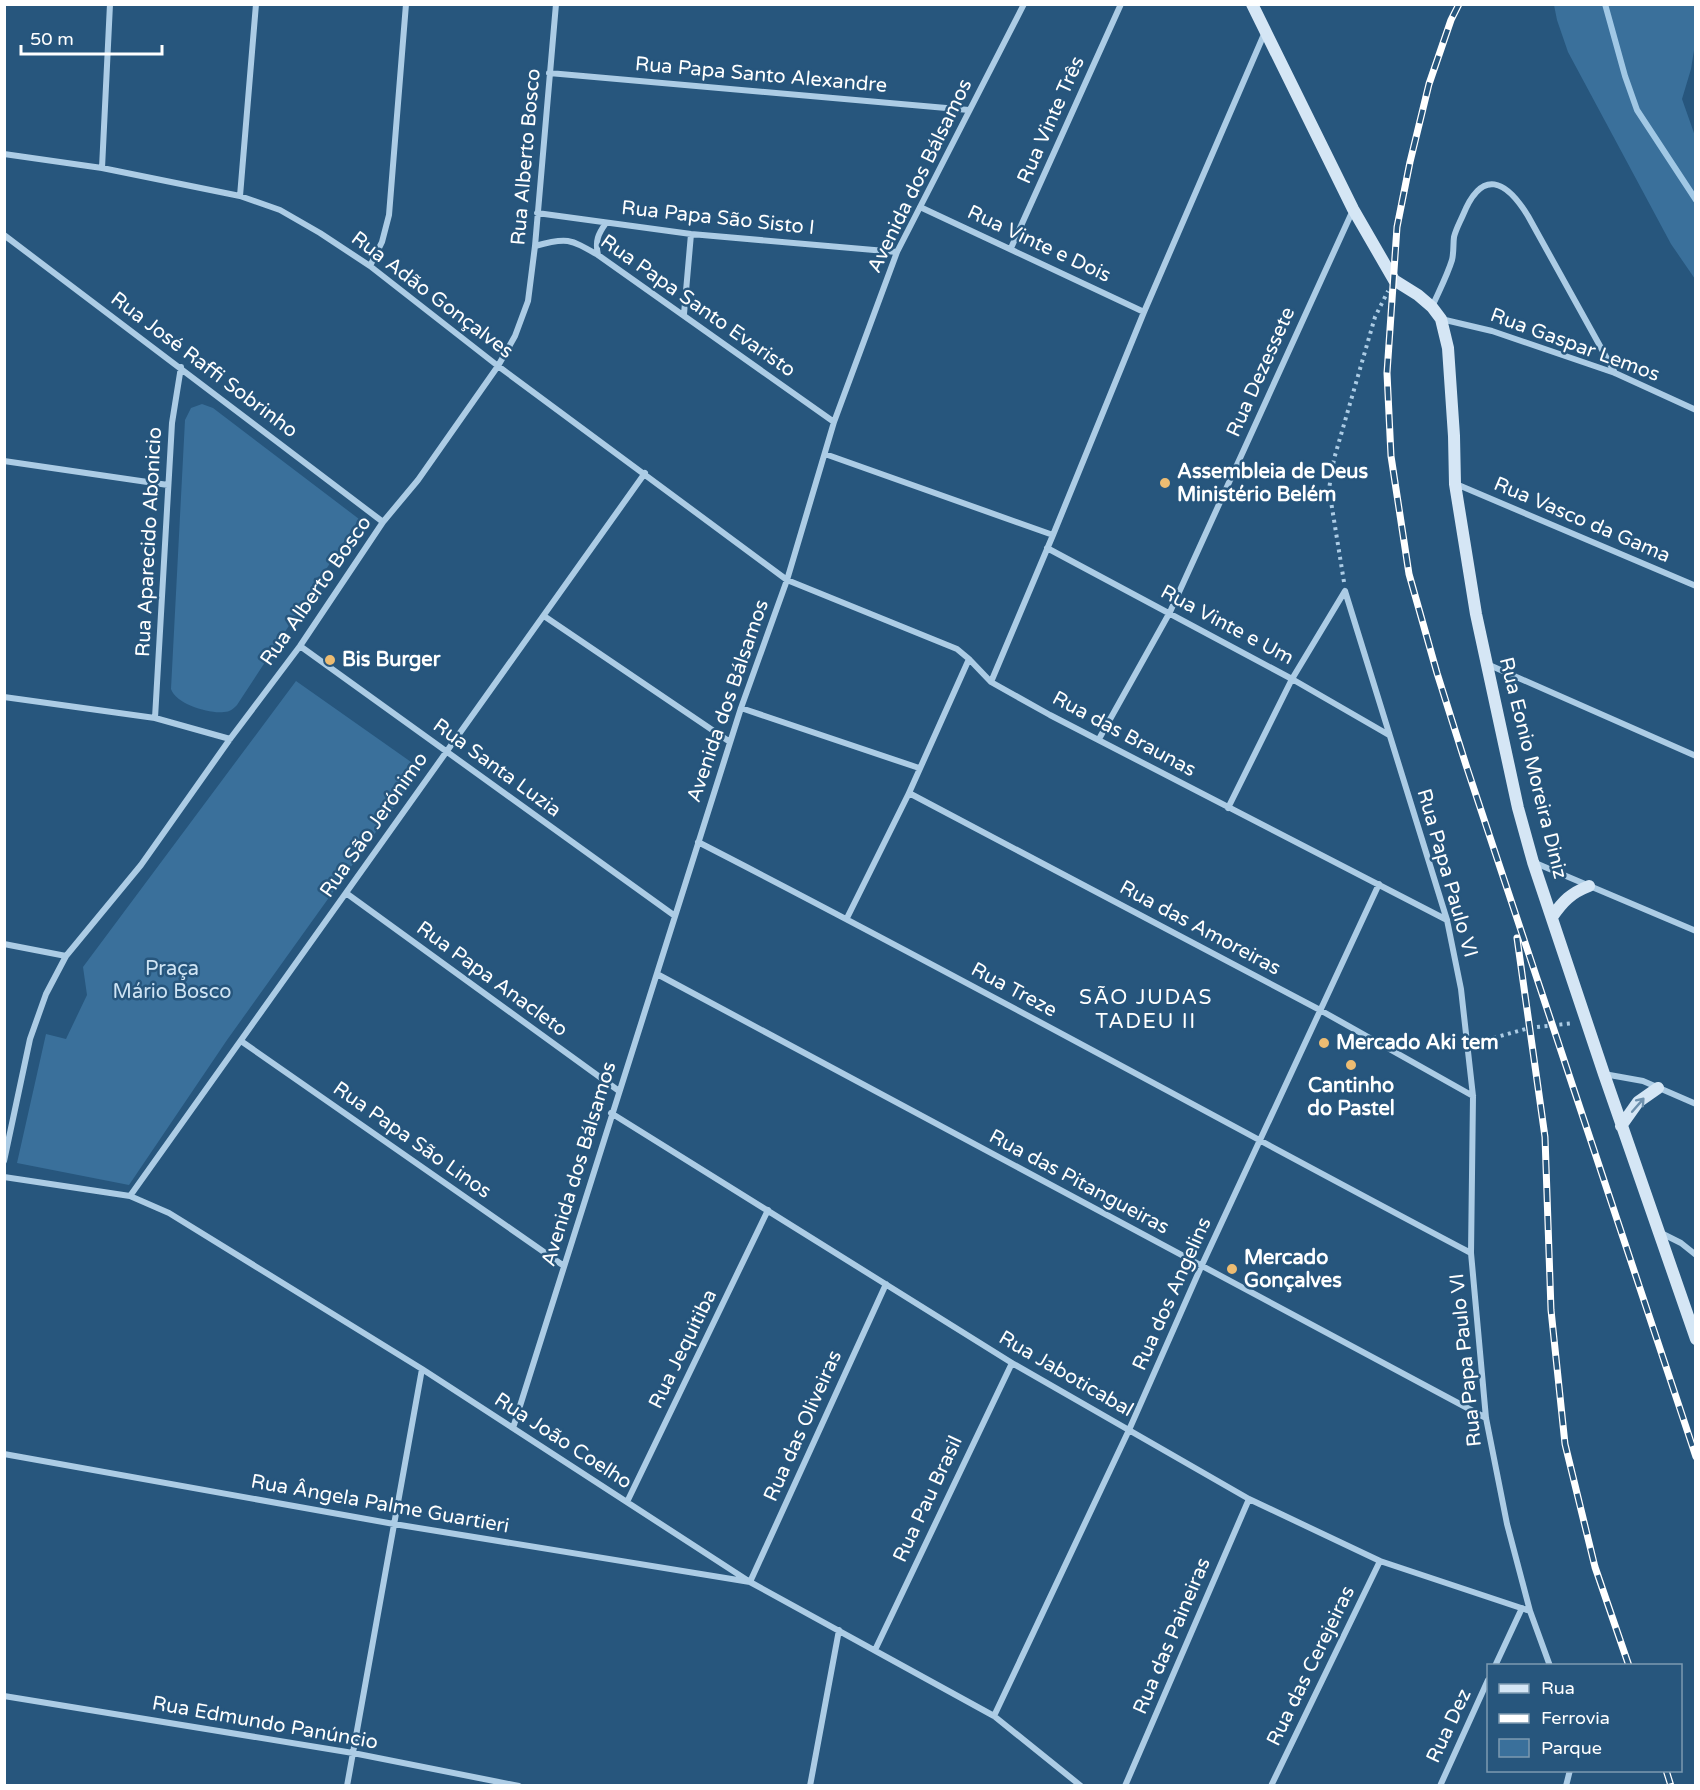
<svg xmlns="http://www.w3.org/2000/svg" width="1700" height="1790" viewBox="0 0 1700 1790" font-family="'Varela Round',sans-serif">
<style>
.green{fill:#3a709b}
.lines{fill:none;stroke-linecap:round;stroke-linejoin:round}
.stream{stroke:#a1c8e5;stroke-width:6}
.path{stroke:#accce5;stroke-width:4;stroke-dasharray:3 4.5;stroke-linecap:butt}
.street{stroke:#accce5;stroke-width:6}
.secondary{stroke:#d5e6f5;stroke-width:12}
.rail-casing{stroke:#fff;stroke-width:7}
.rail{stroke:#27567d;stroke-width:4.5;stroke-dasharray:14;stroke-linecap:butt}
.oneway{stroke:#6d90ad}
.poi-dot{fill:#edbc72;stroke:#27567d;stroke-width:2}
.labels{text-anchor:middle;dominant-baseline:central;stroke-width:5;stroke-linejoin:round;paint-order:stroke}
.street-label{font-size:20px;fill:#fff;stroke:#27567d}
.poi-label{font-size:20px;font-weight:bold;fill:#fff;stroke:#27567d;text-anchor:start}
.park-label{font-size:20px;fill:#cfe4f4;stroke:#27567d}
.neighbourhood-label{font-size:21px;letter-spacing:1.5px;fill:#fff;stroke:#27567d}
</style>
<rect width="100%" height="100%" fill="#27567d"/>
<!-- green -->
<path class="green" d="M1554 5H1695V44L1691 69 1682 99 1695 136V279L1671 244 1568 52 1557 20Z
M202 404 213 408 359 519 237 705C233 709 230 712 224 712 209 714 176 704 171 689L185 420 191 408Z
M296 681 421 769 227 1040 129 1185 17 1163 46 1034 66 1039 87 995 83 967Z"/>
<g class="lines">
<!-- stream -->
<path class="stream" d="M1605 4 1625 76 1637 110 1696 200"/>
<!-- path -->
<path class="path" d="M1344 582 1329 489 1334 459 1375 317 1388 291
M1479 1042 1529 1028 1574 1023"/>
<!-- street -->
<path class="street" d="M549 73 969 110
M4 154 102 168 240 196 280 210 320 233 370 266 498 366 787 580 957 649 969 659 991 682 1050 715 1447 920
M102 168 110 4
M240 196 256 4
M920 207 1144 312
M537 213 691 234 897 252
M4 235 383 522
M535 246C567 237 570 239 598 255L834 422
M1011 248 1121 4
M598 255C595 241 598 234 606 223
M370 266 382 242 389 215 406 4
M1432 307C1439 291 1447 276 1452 260 1454 252 1453 244 1454 237 1456 229 1460 222 1463 215 1482 168 1506 180 1528 216L1615 373
M684 314 691 234
M1441 319 1492 331 1615 373 1696 410
M825 454 1053 535
M4 461 168 485
M1456 484 1696 586
M1047 548 1292 679 1389 735
M1345 591 1447 920 1461 989 1473 1096 1471 1253 1486 1418 1507 1524 1530 1611 1550 1666
M544 616 730 742
M300 646 675 916
M1487 664 1696 756
M991 682 1053 535 1144 312 1265 32
M4 697 155 718 230 739
M741 708 919 768
M155 718 172 423 181 367
M1099 739 1170 612 1353 210
M909 793 1320 1010 1473 1096
M1228 808 1292 679 1345 591
M698 842C958 975 1213 1117 1471 1253
M1533 862 1696 931
M346 893 619 1091
M847 918 909 793 969 659
M4 944 66 956
M657 974 1486 1418
M241 1041 564 1266
M1604 1074 1643 1081 1696 1104
M611 1113 1012 1363 1249 1499 1380 1561 1530 1611
M4 1161 30 1039 46 994 66 956 141 865 230 739 300 646 383 522 418 480 498 366 515 336 528 301 535 246 556 4
M4 1177 130 1196 169 1213 422 1369 750 1582 994 1716 1081 1786
M130 1196 645 473
M1661 1233 1681 1243 1696 1255
M513 1428 741 708 787 580 834 422 897 252 1024 4
M4 1454 394 1524 750 1582 886 1284
M627 1502 768 1210
M875 1650 1012 1363
M1495 1666 1522 1608
M4 1696 353 1753 519 1786
M994 1716 1129 1430 1201 1267 1379 884
M347 1786 422 1369
M810 1786 839 1630
M1125 1786 1249 1499
M1271 1786 1380 1561
M1440 1786 1488 1680
M1566 1786 1570 1770"/>
<!-- secondary -->
<path class="secondary" d="M1252 4 1353 209 1394 280 1418 295 1432 307 1441 319 1448 348 1454 436 1455 484 1476 614 1518 808 1533 862 1604 1074 1696 1339
M1552 917C1563 901 1571 893 1589 886
M1621 1126 1638 1102 1658 1088"/>
<defs>
<path id="rail" d="M1459 4 1451 20 1429 84 1410 162 1397 227 1387 373 1391 456 1409 574 1437 673 1466 765 1696 1457
M1517 938 1545 1137 1551 1310 1565 1444 1595 1567 1629 1666
M1666 1770 1671 1786"/>
</defs>
<!-- rail casing -->
<use href="#rail" class="rail-casing"/>
<!-- rail -->
<use href="#rail" class="rail"/>
</g>
<!-- one-way arrows -->
<defs><path id="oneway-shaft" d="M-6 0H5M1.5-3L5.5 0L1.5 3" fill="none" stroke-width="1.6" stroke-linecap="round" stroke-linejoin="round" transform="scale(1.5)"/></defs>
<use class="oneway" href="#oneway-shaft" transform="translate(1638 1105) rotate(-49)"/>
<!-- markers -->
<g class="poi-dot">
<circle cx="1165" cy="483" r="6"/>
<circle cx="330" cy="660" r="6"/>
<circle cx="1324" cy="1043" r="6"/>
<circle cx="1351" cy="1065" r="6"/>
<circle cx="1232" cy="1269" r="6"/>
</g>
<g class="labels">
<!-- street labels -->
<g class="street-label">
<text transform="translate(761 75) rotate(5)">Rua Papa Santo Alexandre</text>
<text transform="translate(1051 120) rotate(-66)">Rua Vinte Três</text>
<text transform="translate(526 157) rotate(-85)">Rua Alberto Bosco</text>
<text transform="translate(920 176) rotate(-64)">Avenida dos Bálsamos</text>
<text transform="translate(718 218) rotate(6)">Rua Papa São Sisto I</text>
<text transform="translate(1039 244) rotate(25)">Rua Vinte e Dois</text>
<text transform="translate(432 295) rotate(37)">Rua Adão Gonçalves</text>
<text transform="translate(698 306) rotate(35)">Rua Papa Santo Evaristo</text>
<text transform="translate(1575 345) rotate(20)">Rua Gaspar Lemos</text>
<text transform="translate(204 365) rotate(37)">Rua José Raffi Sobrinho</text>
<text transform="translate(1261 372) rotate(-66)">Rua Dezessete</text>
<text transform="translate(1582 520) rotate(23)">Rua Vasco da Gama</text>
<text transform="translate(149 542) rotate(-87)">Rua Aparecido Abonicio</text>
<text transform="translate(316 591) rotate(-55)">Rua Alberto Bosco</text>
<text transform="translate(1227 625) rotate(28)">Rua Vinte e Um</text>
<text transform="translate(728 701) rotate(-71)">Avenida dos Bálsamos</text>
<text transform="translate(1124 734) rotate(28)">Rua das Braunas</text>
<text transform="translate(497 768) rotate(36)">Rua Santa Luzia</text>
<text transform="translate(1533 768) rotate(76)">Rua Eonio Moreira Diniz</text>
<text transform="translate(374 825) rotate(-55)">Rua São Jerónimo</text>
<text transform="translate(1447 873) rotate(74)">Rua Papa Paulo VI</text>
<text transform="translate(1200 928) rotate(28)">Rua das Amoreiras</text>
<text transform="translate(492 979) rotate(36)">Rua Papa Anacleto</text>
<text transform="translate(1014 990) rotate(28)">Rua Treze</text>
<text transform="translate(412 1140) rotate(35)">Rua Papa São Linos</text>
<text transform="translate(579 1164) rotate(-73)">Avenida dos Bálsamos</text>
<text transform="translate(1079 1182) rotate(28)">Rua das Pitangueiras</text>
<text transform="translate(1172 1294) rotate(-66)">Rua dos Angelins</text>
<text transform="translate(683 1349) rotate(-64)">Rua Jequitiba</text>
<text transform="translate(1466 1360) rotate(-96)">Rua Papa Paulo VI</text>
<text transform="translate(1066 1374) rotate(30)">Rua Jaboticabal</text>
<text transform="translate(803 1426) rotate(-66)">Rua das Oliveiras</text>
<text transform="translate(563 1441) rotate(33)">Rua João Coelho</text>
<text transform="translate(928 1499) rotate(-65)">Rua Pau Brasil</text>
<text transform="translate(380 1504) rotate(10)">Rua Ângela Palme Guartieri</text>
<text transform="translate(1172 1636) rotate(-67)">Rua das Paineiras</text>
<text transform="translate(1311 1666) rotate(-64)">Rua das Cerejeiras</text>
<text transform="translate(265 1723) rotate(10)">Rua Edmundo Panúncio</text>
<text transform="translate(1449 1726) rotate(-65)">Rua Dez</text>
</g>
<!-- poi labels -->
<g class="poi-label">
<text x="1177" y="472">Assembleia de Deus<tspan x="1177" dy="23">Ministério Belém</tspan></text>
<text x="342" y="660">Bis Burger</text>
<text x="1336" y="1043">Mercado Aki tem</text>
<text x="1351" y="1086" text-anchor="middle">Cantinho<tspan x="1351" dy="23">do Pastel</tspan></text>
<text x="1244" y="1258">Mercado<tspan x="1244" dy="23">Gonçalves</tspan></text>
</g>
<!-- park labels -->
<g class="park-label">
<text x="172" y="969">Praça<tspan x="172" dy="23">Mário Bosco</tspan></text>
</g>
<!-- neighbourhood labels -->
<g class="neighbourhood-label">
<text x="1146" y="997">SÃO JUDAS<tspan x="1146" dy="24">TADEU II</tspan></text>
</g>
</g>
<!-- border -->
<rect width="1700" height="1790" fill="none" stroke="#ffffff" stroke-width="12"/>
<!-- legend -->
<rect x="1487" y="1664" width="195" height="108" fill="#27567d" stroke="#7d9ab1" stroke-width="1.5"/>
<rect x="1499" y="1684" width="30" height="9" fill="#d5e6f5" stroke="#7d9ab1" stroke-width="1.5"/>
<text x="1541" y="1694" font-size="18" fill="#ffffff">Rua</text>
<rect x="1499" y="1714" width="30" height="9" fill="#ffffff" stroke="#7d9ab1" stroke-width="1.5"/>
<text x="1541" y="1724" font-size="18" fill="#ffffff">Ferrovia</text>
<rect x="1499" y="1739" width="30" height="18" fill="#3a709b" stroke="#7d9ab1" stroke-width="1.5"/>
<text x="1541" y="1754" font-size="18" fill="#ffffff">Parque</text>
<!-- scale -->
<path d="M21 45v9h141v-9" fill="none" stroke="#ffffff" stroke-width="3"/>
<text x="30" y="45" font-size="18" fill="#ffffff" stroke="#27567d" stroke-width="4.5" paint-order="stroke">50 m</text>
</svg>
